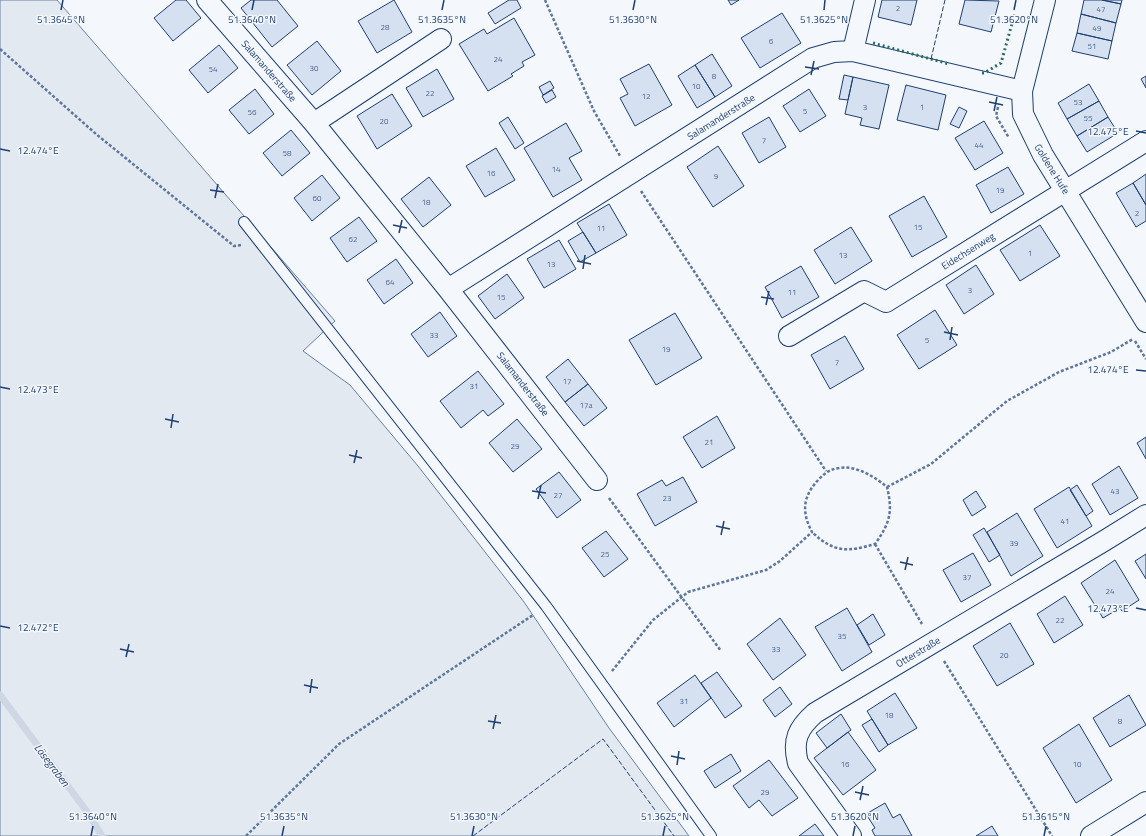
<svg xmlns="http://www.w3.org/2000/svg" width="1146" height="836" viewBox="0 0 1146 836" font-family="'Titillium Web',sans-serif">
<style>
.green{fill:#e3e9f0;stroke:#687fa3}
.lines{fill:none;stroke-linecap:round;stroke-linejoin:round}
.stream{stroke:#cfd7e4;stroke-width:7}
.building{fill:#d5e0f0;stroke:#1d3f73}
.service-casing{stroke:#1d3f73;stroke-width:12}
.minor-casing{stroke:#1d3f73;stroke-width:22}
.path{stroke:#5e769c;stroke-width:2.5;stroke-dasharray:3 2;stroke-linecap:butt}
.service{stroke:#f4f7fb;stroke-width:10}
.minor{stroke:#f4f7fb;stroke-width:20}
.hedge{stroke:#2c6c60;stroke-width:3;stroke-dasharray:2 3;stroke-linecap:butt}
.fence{stroke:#1d3f73;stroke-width:1;stroke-dasharray:5 2;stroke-linecap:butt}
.ticks{fill:none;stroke:#1d3f73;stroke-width:1.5}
.labels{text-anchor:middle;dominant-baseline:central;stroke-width:3;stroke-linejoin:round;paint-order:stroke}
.number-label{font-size:8px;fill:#4b6792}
.street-label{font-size:10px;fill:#1d3f73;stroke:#f4f7fb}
.water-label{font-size:11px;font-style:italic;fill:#1d3f73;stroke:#f4f7fb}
.ticks-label{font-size:10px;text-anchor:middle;fill:#1d3f73;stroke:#f4f7fb;stroke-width:3;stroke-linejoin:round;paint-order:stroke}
</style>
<rect width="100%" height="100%" fill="#f4f7fb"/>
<!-- green -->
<path class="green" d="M0 0H57L335 321 303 351 350 385 418 466 524 602 609 728 689 836H0Z"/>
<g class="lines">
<!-- stream -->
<path class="stream" d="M0 695 88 813 102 836"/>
</g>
<!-- building -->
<path class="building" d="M176 0H186L201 18 173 41 154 18Z
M251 0H277L298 26 272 47 241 8Z
M394 0 412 32 377 53 358 21Z
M509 0H517L521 8 495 24 488 13Z
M728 0H739L731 5Z
M882 0H917L911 25 878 17Z
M965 0 999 1 991 32 959 24Z
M1084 0H1102L1121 4 1116 23 1081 14Z
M1102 0H1122L1121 4Z
M782 13 801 43 760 68 741 38Z
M1081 14 1116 23 1112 41 1077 33Z
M514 18 535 55 522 62 524 66 511 74 513 76 488 91 459 44 484 29 487 34Z
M1077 33 1112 41 1108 59 1072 51Z
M317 41 341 71 312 95 287 65Z
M219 45 238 68 208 93 189 70Z
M712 54 732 86 715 97 695 65Z
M649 64 672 105 635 126 620 98 628 94 620 79Z
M695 65 715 97 697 108 678 76Z
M437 69 454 99 423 117 406 88Z
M844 75 853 77 848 100 839 99Z
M1146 76V88L1141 79Z
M853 77 889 85 879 129 860 125 862 118 845 114Z
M550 81 554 88 543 95 539 87Z
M1089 84 1099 101 1067 119 1058 103Z
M906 85 946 95 938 130 897 120Z
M255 89 274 114 249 134 229 110Z
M809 89 826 116 800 132 783 106Z
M552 90 556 97 546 103 542 96Z
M392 94 412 126 377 149 357 116Z
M1099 101 1108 117 1077 136 1067 119Z
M959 107 967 111 959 128 950 124Z
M508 117 524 143 515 149 499 123Z
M769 117 786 147 759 163 742 133Z
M1108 117 1118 133 1087 152 1077 136Z
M984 121 1003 153 975 170 955 138Z
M566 123 582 151 569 158 582 180 553 197 524 148Z
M291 130 310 153 282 176 263 153Z
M718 146 744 186 713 207 687 167Z
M496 148 515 180 485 197 466 166Z
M1008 167 1024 194 991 213 976 185Z
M1146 174V205L1133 183Z
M322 175 340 198 312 221 294 198Z
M429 177 451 205 423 227 401 199Z
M1133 183 1146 205V221L1136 227 1116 193Z
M924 196 947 237 912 257 889 216Z
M609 204 627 235 596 253 577 223Z
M359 217 377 241 347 262 330 238Z
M1040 225 1060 256 1020 281 1000 250Z
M851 227 872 261 835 284 814 250Z
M583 232 596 253 580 262 568 241Z
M559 240 576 269 544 288 527 259Z
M396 259 413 283 384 304 367 280Z
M976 265 994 294 964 314 946 285Z
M801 266 819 297 782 318 765 287Z
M507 274 524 298 495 319 478 296Z
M935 310 957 345 919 369 897 335Z
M440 312 457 336 428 357 411 334Z
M675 313 702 358 656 385 629 340Z
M845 336 864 369 830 389 811 355Z
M568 359 588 384 565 402 546 377Z
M478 371 504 404 488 416 483 410 461 428 440 401Z
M588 384 607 408 584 426 565 402Z
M717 416 735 448 702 468 683 437Z
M517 419 542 449 513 472 489 443Z
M1146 437V459L1137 443Z
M1119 466 1138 498 1110 515 1092 484Z
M559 472 581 500 557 518 536 489Z
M683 477 697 502 655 526 637 494 662 480 666 486Z
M1077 485 1093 511 1086 516 1070 490Z
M1069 487 1092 526 1057 548 1034 509Z
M976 491 986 507 972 516 963 500Z
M1017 513 1043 556 1011 576 987 532Z
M984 528 1000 555 989 562 973 535Z
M606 531 628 559 604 577 582 548Z
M973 553 991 585 961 602 943 570Z
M1146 554V579L1135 561Z
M1115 560 1139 600 1122 611 1120 608 1103 618 1081 583Z
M1065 596 1083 625 1054 643 1037 614Z
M847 608 872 652 842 671 815 627Z
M873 614 885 635 869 645 857 625Z
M780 618 806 655 773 680 747 644Z
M1010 623 1034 664 997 686 973 646Z
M717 672 742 706 725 718 701 683Z
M695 675 711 698 674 727 657 703Z
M780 687 792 704 775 717 763 700Z
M895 693 917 728 888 745 867 711Z
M1129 695 1146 725 1110 747 1093 718Z
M841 714 851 730 827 748 816 733Z
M872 719 888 745 879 752 862 725Z
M1079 724 1112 780 1076 803 1043 748Z
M848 732 876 770 843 795 814 758Z
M731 754 741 771 715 788 704 771Z
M769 760 798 798 772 816 759 800 749 808 733 786Z
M885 803 893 818 900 814 912 836H875L872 830 875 828 866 814Z
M815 824 824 836H799Z
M992 826 998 836H976Z"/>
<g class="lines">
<defs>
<path id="service" d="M244 222 546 606 711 836"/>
<path id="minor" d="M207 0 314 123 448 289 597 480
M1045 0 1022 91 1023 114 1043 155 1146 322
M853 51 865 0
M314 123 441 39
M448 289 813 58 834 52 853 51 1022 91
M789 336 864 291 886 302 1146 141
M851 836 798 763C792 740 798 728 815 713L1104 541 1146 515
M1091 836 1146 802"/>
</defs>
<!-- service casing -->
<use href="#service" class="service-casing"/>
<!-- minor casing -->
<use href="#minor" class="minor-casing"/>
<!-- path -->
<path class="path" d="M545 0 594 111 620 156
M0 49 96 134 234 246 241 245
M998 107 996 116 1009 138
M641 191 826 471
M1135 341 1146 359
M887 487 931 464 1007 401 1059 372 1111 352 1133 339
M609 498 721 651
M875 544 922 624
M944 661 1052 836
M612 671 653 620 688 592 766 570 780 561 812 532C801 511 803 496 819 479 825 473 830 469 839 468 856 465 875 477 887 487 893 512 890 523 875 544 848 552 834 553 812 532
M246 836 339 744 533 615"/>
<!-- service -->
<use href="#service" class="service"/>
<!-- minor -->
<use href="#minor" class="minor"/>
<!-- hedge -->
<path class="hedge" d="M873 43 949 64
M982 73H984L1001 63 1015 13"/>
<!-- fence -->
<path class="fence" d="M931 59 945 0
M473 836 603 739 674 836"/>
</g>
<!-- ticks -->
<path class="ticks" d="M61 10 63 0M252 10 254 0M442 10 444 0M633 10 635 0M824 10 825 0M1014 10 1016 0M805 67 819 69M811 75 814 61M989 102 1003 105M994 111 997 97M1136 131 1146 133M0 149 10 151M210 190 224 192M215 198 218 184M393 225 407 228M399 233 402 220M577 261 591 264M583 269 585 255M761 297 774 299M766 305 769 291M944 332 958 335M950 340 952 327M1136 370 1146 371M0 387 10 389M165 419 179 422M171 428 173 414M349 455 362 458M354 463 357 450M532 491 546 493M538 499 541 485M716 526 730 529M721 535 724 521M900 562 913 565M905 570 908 557M1136 608 1146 610M0 626 10 628M120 649 134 652M126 657 129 644M304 685 318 688M310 693 312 679M488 721 501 723M493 729 496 715M671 756 685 759M677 765 679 751M855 792 869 795M860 800 863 786M91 836 93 826M282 836 284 826M472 836 474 826M663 836 665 826M853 836 855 826M1044 836 1046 826"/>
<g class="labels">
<!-- number labels -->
<g class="number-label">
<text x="898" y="8">2</text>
<text x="1101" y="9">47</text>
<text x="385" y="27">28</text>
<text x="1097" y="28">49</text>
<text x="771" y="41">6</text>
<text x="1092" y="46">51</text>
<text x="498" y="59">24</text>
<text x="314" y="68">30</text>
<text x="213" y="69">54</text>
<text x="714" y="76">8</text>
<text x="696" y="86">10</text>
<text x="430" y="93">22</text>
<text x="646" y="96">12</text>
<text x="1078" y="102">53</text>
<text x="865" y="107">3</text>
<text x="922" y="107">1</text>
<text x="805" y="111">5</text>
<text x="252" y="112">56</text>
<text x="1088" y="118">55</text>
<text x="384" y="121">20</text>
<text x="764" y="140">7</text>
<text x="979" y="145">44</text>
<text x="287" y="153">58</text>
<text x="556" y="169">14</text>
<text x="491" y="173">16</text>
<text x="716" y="176">9</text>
<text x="1000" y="190">19</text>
<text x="317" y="198">60</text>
<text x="426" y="202">18</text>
<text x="1137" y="213">2</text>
<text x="918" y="227">15</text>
<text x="601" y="228">11</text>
<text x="353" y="239">62</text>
<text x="1030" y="253">1</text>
<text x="843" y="255">13</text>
<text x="551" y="264">13</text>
<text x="390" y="282">64</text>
<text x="970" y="290">3</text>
<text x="792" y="292">11</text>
<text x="501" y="297">15</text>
<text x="434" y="335">33</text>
<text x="927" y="340">5</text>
<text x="666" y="349">19</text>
<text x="837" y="362">7</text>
<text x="567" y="381">17</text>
<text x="474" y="386">31</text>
<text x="586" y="405">17a</text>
<text x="709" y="442">21</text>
<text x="515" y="446">29</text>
<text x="1115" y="491">43</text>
<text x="558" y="495">27</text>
<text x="667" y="498">23</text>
<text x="1065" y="521">41</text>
<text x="1014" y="543">39</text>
<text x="605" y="554">25</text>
<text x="967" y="577">37</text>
<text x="1110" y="591">24</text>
<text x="1060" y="620">22</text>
<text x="842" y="636">35</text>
<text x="776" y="649">33</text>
<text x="1004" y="655">20</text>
<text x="684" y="701">31</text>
<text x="889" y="715">18</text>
<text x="1120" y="721">8</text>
<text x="845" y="764">16</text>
<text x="1077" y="764">10</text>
<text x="765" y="792">29</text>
</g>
<!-- street labels -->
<g class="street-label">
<text transform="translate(269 71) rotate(49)">Salamanderstraße</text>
<text transform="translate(721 117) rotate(-32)">Salamanderstraße</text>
<text transform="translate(1052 169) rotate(58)">Goldene Hufe</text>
<text transform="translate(968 251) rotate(-32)">Eidechsenweg</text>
<text transform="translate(523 384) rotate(52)">Salamanderstraße</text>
<text transform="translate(918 652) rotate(-31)">Otterstraße</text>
</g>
<!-- water labels -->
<g class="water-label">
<text transform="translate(52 765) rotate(53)">Lösegraben</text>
</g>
</g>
<g class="ticks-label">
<text x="61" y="23">51.3645°N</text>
<text x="252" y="23">51.3640°N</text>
<text x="442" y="23">51.3635°N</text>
<text x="633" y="23">51.3630°N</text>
<text x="824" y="23">51.3625°N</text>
<text x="1014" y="23">51.3620°N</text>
<text x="1108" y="135">12.475°E</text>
<text x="38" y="154">12.474°E</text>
<text x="1108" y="373">12.474°E</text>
<text x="38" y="393">12.473°E</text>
<text x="1108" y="612">12.473°E</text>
<text x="38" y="631">12.472°E</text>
<text x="93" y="820">51.3640°N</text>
<text x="284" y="820">51.3635°N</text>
<text x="474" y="820">51.3630°N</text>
<text x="665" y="820">51.3625°N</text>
<text x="855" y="820">51.3620°N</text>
<text x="1046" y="820">51.3615°N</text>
</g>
</svg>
